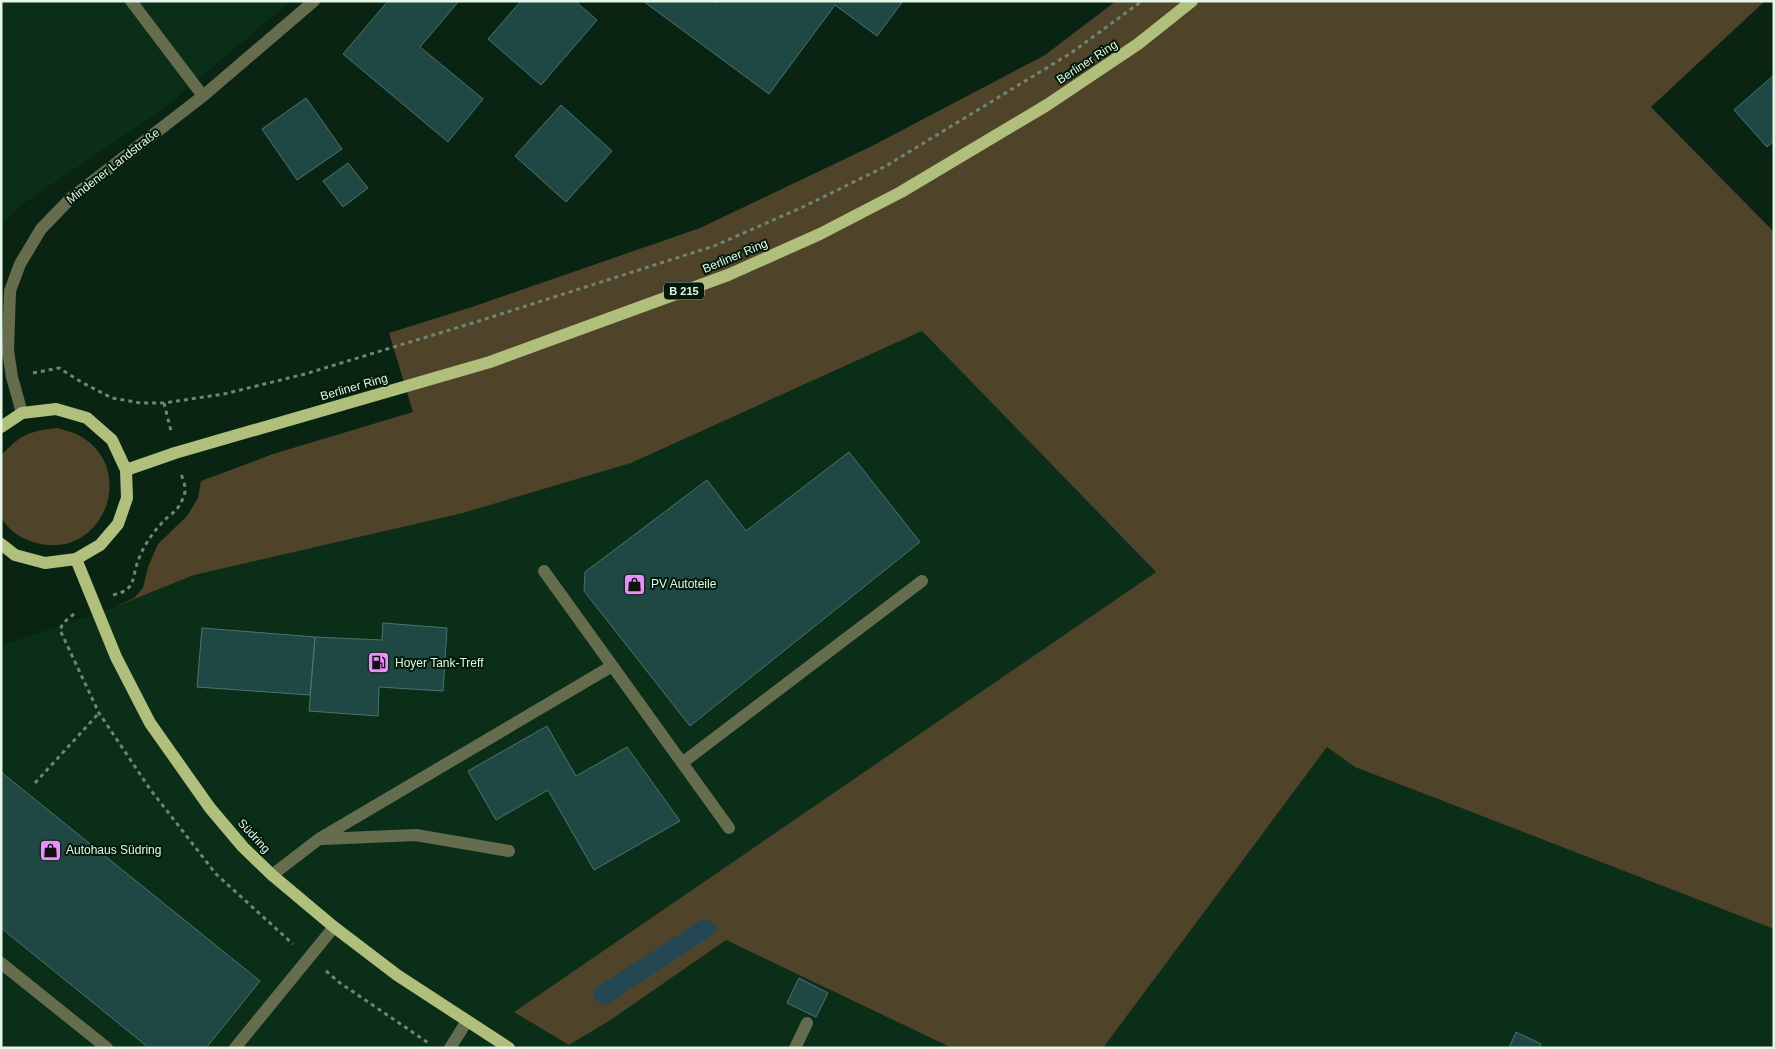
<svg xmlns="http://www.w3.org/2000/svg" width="1775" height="1049" viewBox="0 0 1775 1049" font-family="Arial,sans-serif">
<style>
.built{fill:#0b2e18}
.green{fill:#4f432a}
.water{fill:#234853}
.building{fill:#1f4844;stroke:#4b746f}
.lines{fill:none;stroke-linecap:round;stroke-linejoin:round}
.path{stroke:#6f8576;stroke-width:3;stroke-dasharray:4 4;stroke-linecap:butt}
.minor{stroke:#666d4e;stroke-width:12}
.major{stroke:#b0bf7c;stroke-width:12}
.labels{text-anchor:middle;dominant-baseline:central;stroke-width:4;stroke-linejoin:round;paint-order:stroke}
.shield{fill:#021a09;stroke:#a2b4a6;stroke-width:1}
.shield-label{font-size:11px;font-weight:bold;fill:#e6f6e9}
.street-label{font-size:12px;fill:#e6f6e9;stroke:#021a09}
.poi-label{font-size:12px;fill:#e6f6e9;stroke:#021a09;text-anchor:start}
</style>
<rect width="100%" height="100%" fill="#092412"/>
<!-- built -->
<path class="built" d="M1 1H291L159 112 24 203 1 225Z
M922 331 1156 572 514 1012 612 1019 726 940 952 1048H1V645L112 608 194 575 463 513 631 463Z
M1327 747 1355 767 1774 929V1048H1103Z"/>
<!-- green -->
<path class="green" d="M1116 1H1765L1651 107 1774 232V929L1355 767 1327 747 1103 1048H952L726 940 612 1019 569 1045 514 1012 1156 572 922 331 631 463 463 513 194 575 112 608 134 598 143 588 148 567 158 544 187 516 198 498 201 481 273 454 413 412 389 333 475 306 700 228 872 146 1045 55Z
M58 428C65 431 74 432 80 436 140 470 101 564 33 542 20 538 8 530 1 517V456C21 434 29 431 58 428Z"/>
<!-- water -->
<path class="water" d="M703 919C709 919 713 922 717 927L715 933 606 1005C596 1002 588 997 597 987Z"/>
<!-- building -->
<path class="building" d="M388 1H459L420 47 483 99 448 142 343 54Z
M521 1H575L597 20 541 85 488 39Z
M643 1H714L716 3 717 1H903L877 36 835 5 769 94Z
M1774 75V141L1767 147 1734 110Z
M306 98 342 149 297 180 262 129Z
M561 105 612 151 566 202 515 156Z
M348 163 368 188 343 207 323 181Z
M849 452 920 542 690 726 584 591 585 572 707 480 746 531Z
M383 623 447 628 443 691 379 687 378 716 309 711 315 637 382 640Z
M202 628 315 637 310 695 197 687Z
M547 726 576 776 627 747 680 821 594 870 548 790 496 820 468 771Z
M1 772 260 981 206 1048H149L1 928Z
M799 978 828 993 816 1017 787 1003Z
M1516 1032 1541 1044 1539 1048H1509Z"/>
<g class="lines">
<!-- path -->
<path class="path" d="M33 373 59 368 83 383 112 398 141 403H164L224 394 305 374 479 321 714 246 805 206 886 166 1071 53 1142 1
M164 403 171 431
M113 595C137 589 131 580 138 561 142 549 151 535 160 525 172 511 179 513 185 492 186 487 183 479 181 474
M74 614 63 623 60 630 99 713 150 789 216 874 293 944
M35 783 99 713
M326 971 340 983 430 1044"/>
<!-- minor -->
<path class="minor" d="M131 1 203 96
M22 413 12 377 8 351 10 291 20 264 41 229 71 198 203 96 314 1
M544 571 729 828
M682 763 922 581
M322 839 416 835 509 851
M272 875 319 839 612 666
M1 963 107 1048
M235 1048 334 927
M450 1048 467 1021
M795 1048 807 1023"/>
<!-- major -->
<path class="major" d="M1 427 22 413 56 409 87 418 112 440 126 470 127 498 118 524 100 545 76 559 45 563 15 555 1 544
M126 470 175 453 490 362 728 275 820 234 901 192 1047 105 1138 44 1192 1
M76 559 116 657 150 723 210 808 243 847 272 875 334 927 397 975 509 1048"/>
</g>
<!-- icons -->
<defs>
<symbol id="shop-square" viewBox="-11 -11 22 22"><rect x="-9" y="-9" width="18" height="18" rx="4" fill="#ea8dfd" stroke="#021a09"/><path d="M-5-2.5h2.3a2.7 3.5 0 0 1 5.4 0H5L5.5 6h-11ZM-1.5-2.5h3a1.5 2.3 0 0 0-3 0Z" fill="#111"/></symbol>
<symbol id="fuel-square" viewBox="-11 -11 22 22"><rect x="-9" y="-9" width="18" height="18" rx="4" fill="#ea8dfd" stroke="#021a09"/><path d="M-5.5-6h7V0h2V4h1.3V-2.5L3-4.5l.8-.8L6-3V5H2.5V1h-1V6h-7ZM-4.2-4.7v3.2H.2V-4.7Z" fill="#111"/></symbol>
</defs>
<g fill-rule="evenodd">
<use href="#shop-square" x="622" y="572" width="25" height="25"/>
<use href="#fuel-square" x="366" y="650" width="25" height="25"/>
<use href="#shop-square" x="38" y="838" width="25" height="25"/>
</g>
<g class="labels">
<!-- shield labels -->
<rect class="shield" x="664" y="282.5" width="40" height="17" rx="4"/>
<g class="shield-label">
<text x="684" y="291">B 215</text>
</g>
<!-- street labels -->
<g class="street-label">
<text transform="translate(1087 62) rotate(-33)">Berliner Ring</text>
<text transform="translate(113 166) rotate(-38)">Mindener Landstraße</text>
<text transform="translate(735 256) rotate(-23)">Berliner Ring</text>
<text transform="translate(354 387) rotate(-16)">Berliner Ring</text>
<text transform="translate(254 836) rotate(47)">Südring</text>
</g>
<!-- poi labels -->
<g class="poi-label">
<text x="651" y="584">PV Autoteile</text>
<text x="395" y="663">Hoyer Tank-Treff</text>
<text x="66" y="850">Autohaus Südring</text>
</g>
</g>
<!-- border -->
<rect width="1775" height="1049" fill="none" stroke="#e6f6e9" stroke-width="5"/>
</svg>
